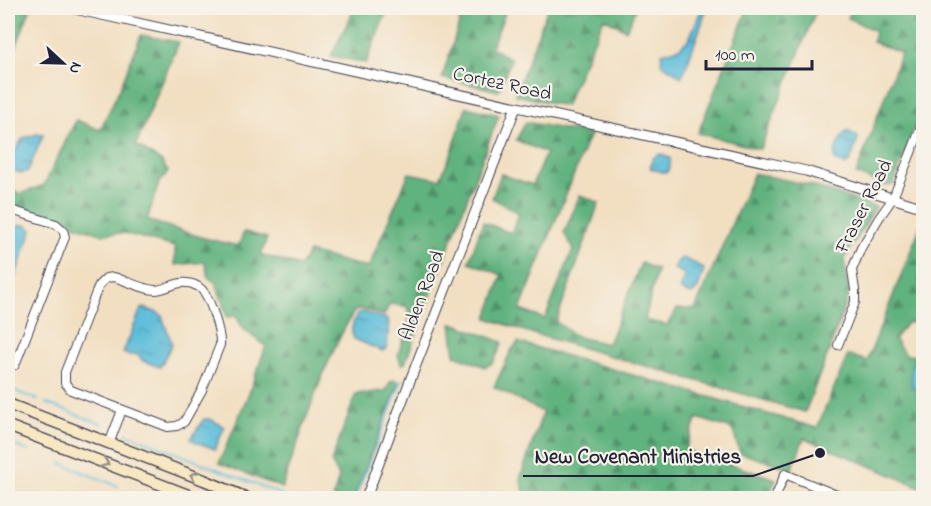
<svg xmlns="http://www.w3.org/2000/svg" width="931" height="506" viewBox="0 0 931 506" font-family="'Indie Flower',sans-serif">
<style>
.forest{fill:url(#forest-firs);stroke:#416a5c;stroke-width:1.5}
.water{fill:url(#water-ripples);stroke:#3e6f8a;stroke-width:1.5}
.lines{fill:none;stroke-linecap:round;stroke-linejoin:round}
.stream{stroke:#5bbcd9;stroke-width:2}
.minor-casing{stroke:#413e4f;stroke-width:10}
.tertiary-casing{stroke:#413e4f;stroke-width:11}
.secondary-casing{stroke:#413e4f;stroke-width:13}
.minor{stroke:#fff;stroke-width:8}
.tertiary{stroke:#fff;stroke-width:9}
.secondary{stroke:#f7e8c3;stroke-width:10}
.oneway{stroke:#978f86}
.labels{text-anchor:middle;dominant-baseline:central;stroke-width:4.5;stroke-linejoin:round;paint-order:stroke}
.street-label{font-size:20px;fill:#22223b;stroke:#f7f3e8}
.leader{fill:none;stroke:#22223b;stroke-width:2}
.callout-dot{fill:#22223b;stroke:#f7f3e8;stroke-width:2}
.callout-label{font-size:21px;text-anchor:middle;font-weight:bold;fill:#22223b;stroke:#f7f3e8;stroke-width:4.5;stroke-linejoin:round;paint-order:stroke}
</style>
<defs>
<pattern id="forest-firs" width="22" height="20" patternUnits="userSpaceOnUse" patternTransform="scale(1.5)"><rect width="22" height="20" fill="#60b27e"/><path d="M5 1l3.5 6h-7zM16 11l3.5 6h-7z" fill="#4f9068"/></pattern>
<pattern id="water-ripples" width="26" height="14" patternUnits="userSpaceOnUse" patternTransform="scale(1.5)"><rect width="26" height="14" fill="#5bbcd9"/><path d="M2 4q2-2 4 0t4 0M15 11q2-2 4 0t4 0" fill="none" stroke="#4b98b1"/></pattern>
</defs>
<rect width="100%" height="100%" fill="#f7f3e8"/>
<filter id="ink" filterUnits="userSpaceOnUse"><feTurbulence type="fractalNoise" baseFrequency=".0167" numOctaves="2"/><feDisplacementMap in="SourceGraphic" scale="12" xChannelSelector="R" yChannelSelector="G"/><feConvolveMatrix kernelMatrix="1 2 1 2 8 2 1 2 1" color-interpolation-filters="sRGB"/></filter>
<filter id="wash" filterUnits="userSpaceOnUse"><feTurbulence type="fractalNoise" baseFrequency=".008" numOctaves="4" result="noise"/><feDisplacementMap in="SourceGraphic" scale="24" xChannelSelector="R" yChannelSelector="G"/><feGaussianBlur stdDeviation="1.35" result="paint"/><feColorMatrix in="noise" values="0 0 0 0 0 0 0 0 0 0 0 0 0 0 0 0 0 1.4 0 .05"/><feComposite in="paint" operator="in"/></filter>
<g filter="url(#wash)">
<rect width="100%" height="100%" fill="#f2dfc2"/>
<!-- forest -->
<path class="forest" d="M8 8H23L30 10 8 68Z
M357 8H388L366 63 331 56 353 12Z
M450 8H507L491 48 511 59 499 91 442 78 460 21Z
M548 8H636L626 30 604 18 565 106 515 95Z
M748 8H817L760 149 698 133Z
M853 8H923V105L893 185 886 186 856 174 901 53 873 42 875 31 848 18Z
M141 35 179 42 136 145 162 162 168 172 159 183 147 220 204 238 238 246 244 232 267 238 261 255 300 266 309 252 368 268 409 173 440 179 453 149 466 107 499 115 405 363 401 364 398 355 411 315 406 306 390 304 384 315 362 309 354 311C322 366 303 428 282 488L219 463 249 393 266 346 244 330 236 316 227 317 216 283 208 277 205 262 175 265V247L124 233 101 234 8 203V187L20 194 44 185 76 120 100 130 120 88Z
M526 122 590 134 520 310 545 319 573 249 564 233 580 195 599 203 556 322 578 337 608 344 641 263 657 270 645 320 667 325 677 309H695L754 173 813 186 876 207 844 260 849 293 830 348 805 412 534 334 487 318 502 275 469 262 483 222 511 233 519 213 492 198 501 174 532 185 546 153 516 140Z
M921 225H923V271L919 282 923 288V326L908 322 894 339 906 355 923 356V488L804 438 792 469 740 453 732 429 697 418 685 450 776 479 768 498H559L539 492 526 496 520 479 543 412 494 387 511 351 518 342 817 428 848 355 867 361Z
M453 323 502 342V344L493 363 485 367 455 355 451 324Z
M396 380 399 383 354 498H335L333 497 339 477 331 462 356 394 385 391 391 381Z"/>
<!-- water -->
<path class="water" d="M702 8H707V9L685 70 681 77 661 63 662 53 679 48 689 39Z
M847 131 857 136 858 139 850 161 845 165 835 160C833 152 840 137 847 131Z
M37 134 43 135 28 171 23 173 9 170 8 164 23 138 31 136Z
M660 154 670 158C671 164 670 169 666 173L652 169 650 167 654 157Z
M19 225H26L32 230 8 296C7 278 3 236 19 225Z
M682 258 696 264 704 269 698 288 692 294 684 292 680 289 684 278 683 273 674 269 678 261Z
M145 308 158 313 162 316 172 344 160 367 143 361 139 356 135 354 129 355 123 353 141 309Z
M363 312 388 319C390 325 387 340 387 348L382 351 354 339C350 331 353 321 357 314Z
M917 357 923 359V390L919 391 912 387 911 366Z
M204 419C211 418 218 423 224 427L223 431 215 449C208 446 196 443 191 439Z"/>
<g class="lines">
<!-- stream -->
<path class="stream" d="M8 388 38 400
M45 403 102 424
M125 433 283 495
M8 443 29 451
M60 463 118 486
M141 495 150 498
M355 498 402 380"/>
</g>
</g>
<g filter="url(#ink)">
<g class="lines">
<defs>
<path id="minor" d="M8 209 56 224 63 230 65 237 15 365 8 362
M114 277C127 281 142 289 155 290 166 290 176 281 187 283 191 283 198 286 200 288 210 295 221 334 220 345L202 390 184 422 177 426 168 427 71 390 65 383V372L99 285 106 278Z
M838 345 855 302V290L852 270 861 248 879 218 893 198 924 120
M109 444 122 410
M775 498 785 474 844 498"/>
<path id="tertiary" d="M70 8 806 171 924 208
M366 498 411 378 516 107"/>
<path id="secondary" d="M8 404 204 480 247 498
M8 426 196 498"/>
</defs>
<!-- minor casing -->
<use href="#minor" class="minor-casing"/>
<!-- tertiary casing -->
<use href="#tertiary" class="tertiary-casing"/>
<!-- secondary casing -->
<use href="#secondary" class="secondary-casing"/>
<!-- minor -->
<use href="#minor" class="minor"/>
<!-- tertiary -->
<use href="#tertiary" class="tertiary"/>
<!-- secondary -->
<use href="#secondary" class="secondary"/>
</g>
<!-- one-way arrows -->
<defs><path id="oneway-chevron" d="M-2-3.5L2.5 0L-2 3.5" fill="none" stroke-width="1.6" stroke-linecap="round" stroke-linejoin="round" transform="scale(1.5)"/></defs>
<g class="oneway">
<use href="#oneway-chevron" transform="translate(105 463) rotate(21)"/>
<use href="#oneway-chevron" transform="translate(194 476) rotate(-159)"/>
</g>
</g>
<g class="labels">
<!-- street labels -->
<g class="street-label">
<text transform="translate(502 85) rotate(12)">Cortez Road</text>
<text transform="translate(865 207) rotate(-63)">Fraser Road</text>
<text transform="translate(423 296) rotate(-69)">Alden Road</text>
</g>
</g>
<!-- callouts -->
<path class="leader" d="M820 453L753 476H523"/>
<circle class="callout-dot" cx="820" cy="453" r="6"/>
<g class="callout-label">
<text x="638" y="463">New Covenant Ministries</text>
</g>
<!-- margin -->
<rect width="931" height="506" fill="none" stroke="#f7f3e8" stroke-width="30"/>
<!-- north arrow -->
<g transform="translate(63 63) rotate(112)" stroke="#f7f3e8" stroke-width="4.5" paint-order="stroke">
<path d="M0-4.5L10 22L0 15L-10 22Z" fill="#22223b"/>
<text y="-9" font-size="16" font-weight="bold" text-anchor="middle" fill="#22223b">N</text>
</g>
<!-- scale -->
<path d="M706 60v9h106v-9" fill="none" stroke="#22223b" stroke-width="3"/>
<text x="715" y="60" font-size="18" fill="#22223b" stroke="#f7f3e8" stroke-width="4.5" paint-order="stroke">100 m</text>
</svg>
